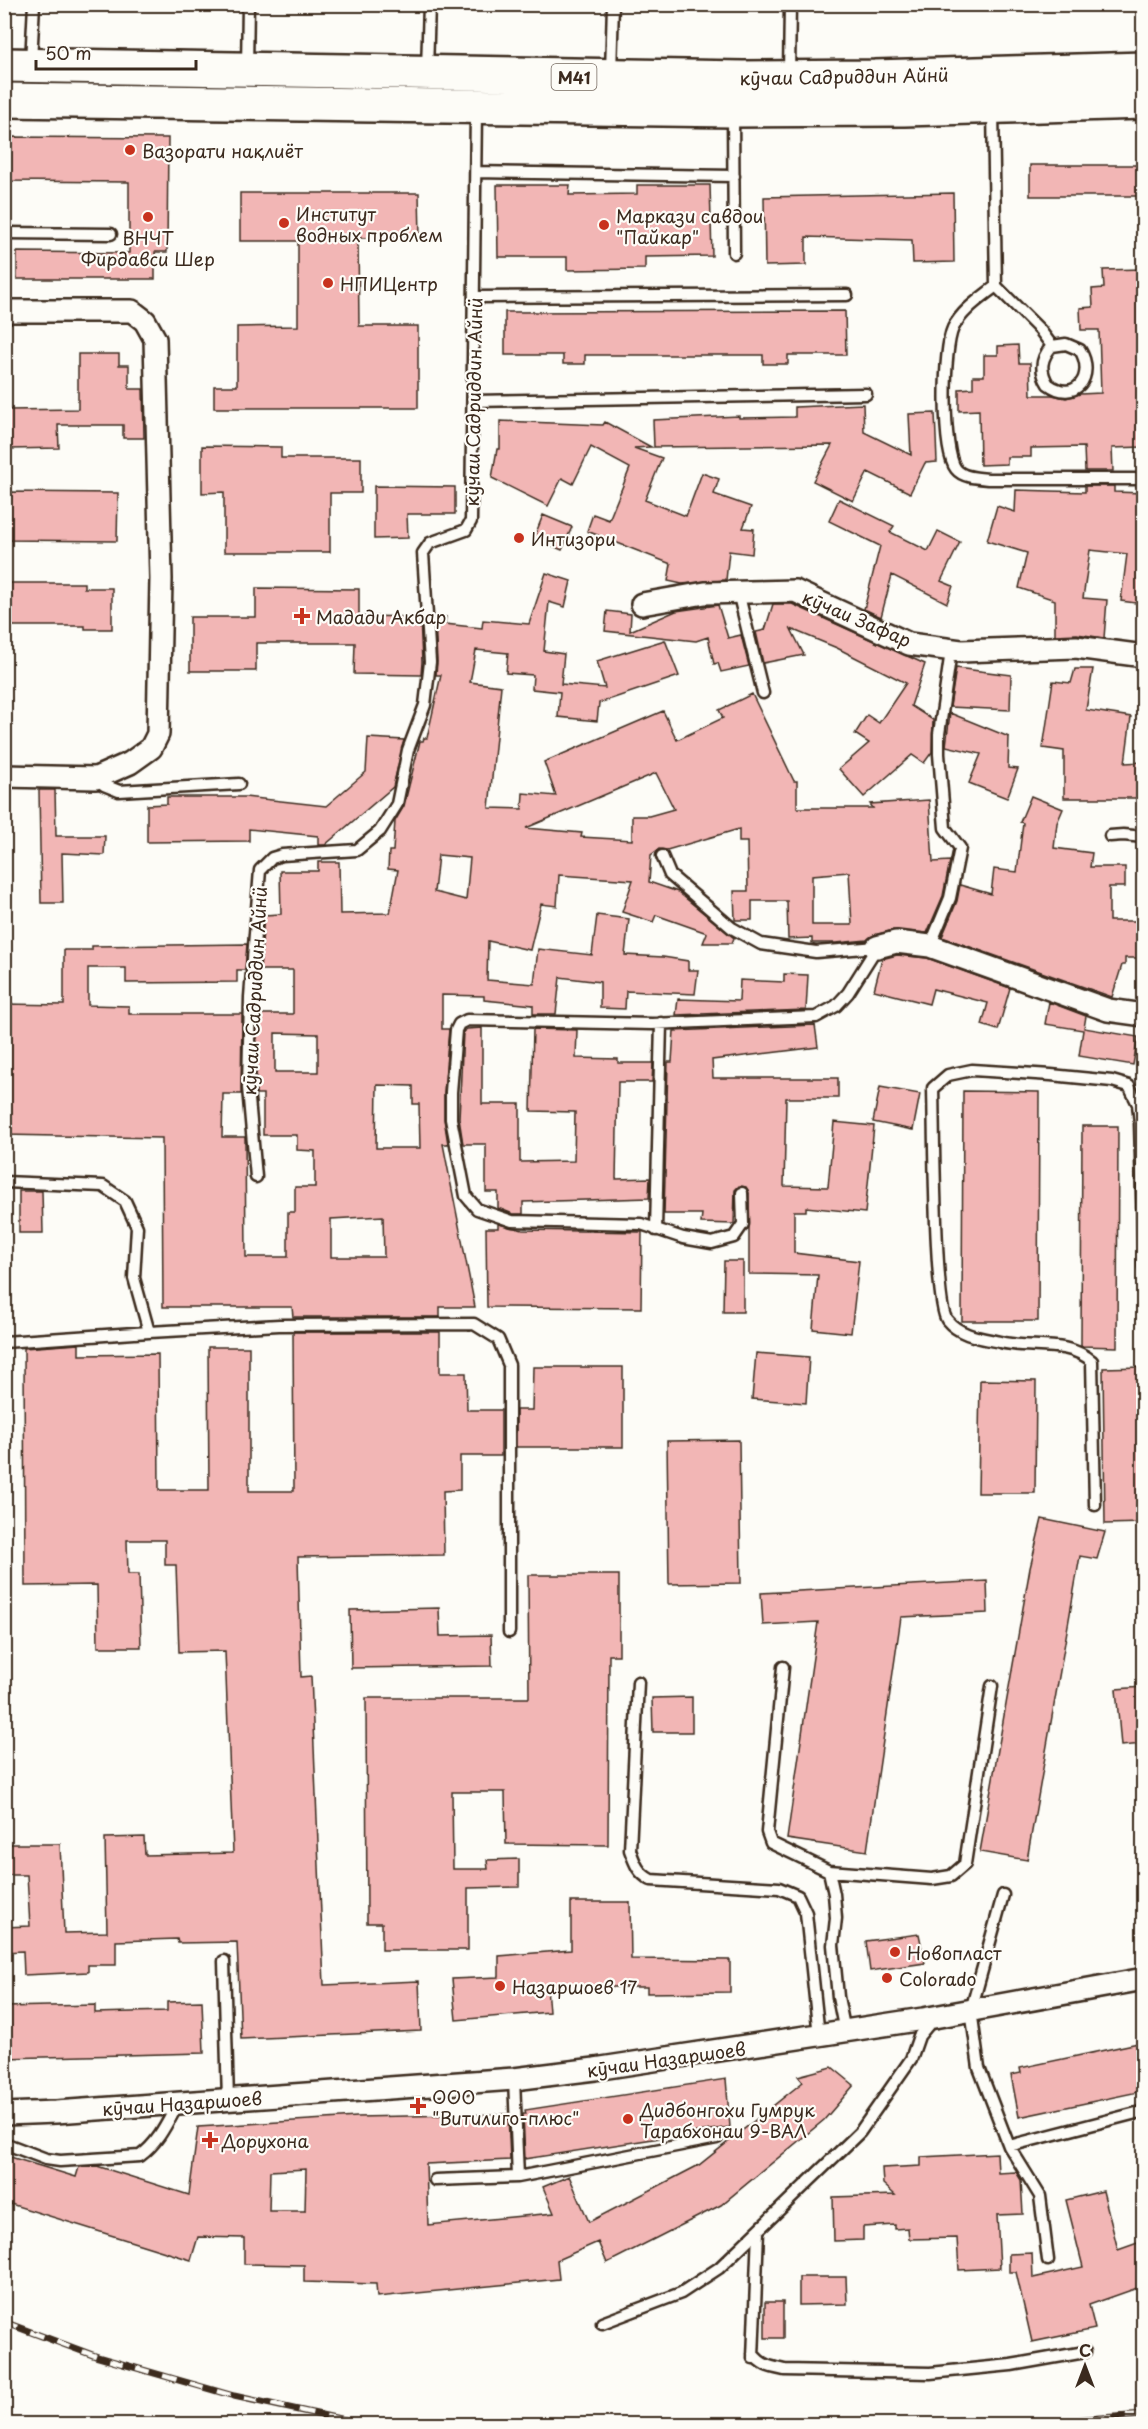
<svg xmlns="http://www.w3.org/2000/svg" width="1148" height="2429" viewBox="0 0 1148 2429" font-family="'Playpen Sans',sans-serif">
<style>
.building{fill:#f2b6b5;stroke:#3b2a1e;stroke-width:1.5;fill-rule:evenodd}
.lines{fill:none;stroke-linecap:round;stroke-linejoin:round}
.lane-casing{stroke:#3b2a1e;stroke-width:15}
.street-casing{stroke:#3b2a1e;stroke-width:26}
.highway-casing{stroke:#3b2a1e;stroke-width:38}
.lane{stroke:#fdfcf7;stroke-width:10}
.street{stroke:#fdfcf7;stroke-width:21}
.highway{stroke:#fdfcf7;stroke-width:33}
.rail-casing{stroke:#3b2a1e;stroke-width:7}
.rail{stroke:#fdfcf7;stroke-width:4.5;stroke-dasharray:14;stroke-linecap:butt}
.poi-dot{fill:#c8321e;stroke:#fdfcf7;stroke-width:2}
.labels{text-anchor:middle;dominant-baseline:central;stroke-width:4.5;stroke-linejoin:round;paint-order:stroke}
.shield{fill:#fdfcf7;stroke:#75695f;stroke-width:1.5}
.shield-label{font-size:16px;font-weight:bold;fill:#3b2a1e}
.street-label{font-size:18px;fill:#3b2a1e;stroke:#fdfcf7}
.poi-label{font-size:18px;fill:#3b2a1e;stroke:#fdfcf7;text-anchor:start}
</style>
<rect width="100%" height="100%" fill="#fdfcf7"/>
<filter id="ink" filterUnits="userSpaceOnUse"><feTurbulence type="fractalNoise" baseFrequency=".0167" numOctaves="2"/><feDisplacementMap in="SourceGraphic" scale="12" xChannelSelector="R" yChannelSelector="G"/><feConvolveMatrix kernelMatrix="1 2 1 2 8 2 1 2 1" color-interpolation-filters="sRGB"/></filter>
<g filter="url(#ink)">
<!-- building -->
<path class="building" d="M4 137 168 138 167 252H155V279H17V252L129 253V182L4 181Z
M1030 165H1143V196H1030Z
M497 185H570L569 195 637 194V185H710L712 256 645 257V269L567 270V257H498Z
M240 193H419L420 238H358L359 326H418V408H214V386H237V327L298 326V241H240Z
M953 193 954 262 913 263 912 240 806 237V265L765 266 764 197Z
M1143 269V447L1112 448 1113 471H1085L1084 447 1031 448V457H1007V464L980 465 979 410 959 411V389L973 388V376H984V355H998V346L1018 345 1019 363H1030L1031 395H1052L1066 398 1080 394 1101 393 1099 330H1081L1080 308 1093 307 1092 289 1104 288 1103 270Z
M845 311 846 355H788V364H763V355H585V364H563V355H505V312Z
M78 354H119V365H129V389H143L144 438H123V425H58L59 448 9 449 8 410 78 409Z
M863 404 864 432 911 455 909 414 935 413 937 462 925 463 910 493 868 472 853 501 813 481 832 445 654 447 653 420 739 416V418L795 417V407Z
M500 421 603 425 605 422 651 447 634 448 662 458 645 500 686 516 702 473 719 479 714 494 751 507 743 528 754 529 752 554 729 551 726 580 682 584 668 581 671 564 587 531 593 514 609 520 630 468 591 447 573 484 562 478 548 506 492 478 497 449H500Z
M202 446 281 447V458H361V493H330V552H224V492L202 493Z
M374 486 455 487V514H407L408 538 374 539Z
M1085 486H1114V492L1143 493V604L1121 601 1127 554 1090 550 1083 598 1107 600 1104 638 1077 634 1055 635V600L1019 588 1027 553 987 541 997 506 1015 512 1016 490 1085 492Z
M4 492 118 493 117 541 4 540Z
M839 499 894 526 890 532 928 551 938 531 960 542 941 581 953 586 947 603 892 575 881 617 864 609 880 546 829 521Z
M543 515 572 527 562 550 534 538Z
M546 573 571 581 565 607 549 602 544 651 564 654 561 684 605 688 597 661 665 640 679 676 599 703 597 721 558 717 560 692 532 689 533 675 506 673 508 653 476 650 470 682 501 686 489 808 522 809 523 793 556 796 544 762 663 711 677 740 723 718 719 710 752 694 794 781H797V808H873L870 804 929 800 933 862 950 861 943 896 927 933 893 930 874 935 867 940 836 943H812V938L788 939 787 901H752V920H735L734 891H748L747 842H739V829L667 850 659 849 651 855 649 882 678 892 734 938 732 943H703L707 933 656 915 653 922 622 912 633 880 559 875 557 906 541 904 530 950 488 941 487 980 534 984 538 949 592 955 597 915 629 919 625 955 663 957 688 961V970H698L695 994 626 991 625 1009 600 1008V982L560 977 556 1014H533V1005L484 1000V996L442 995V1029H449L444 1092V1119L448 1144H443L475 1307H440V1317H293L292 1307H163L162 1138 4 1135V1004L64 1005V950H92V946L247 944 245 970H237V982L126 983V968H88V1005L129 1006V1014H242L241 1094H223L222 1137H245L246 1257H288V1212H295V1187H315V1151L297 1150V1135H263V1094H256L257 1014H293V970H260L264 915 281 914 280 871H318V862H339L340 914 390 913 398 870 388 869 389 851H393L395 821 404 806 420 741H423L424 738H427L441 675H436L437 662 435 617H446L445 624 482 628 483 620 529 624ZM656 773 674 809 649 816H632V840L581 837 582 833 526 828ZM438 855 470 858 466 900 434 892ZM849 872 852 925H812V875ZM275 1033 318 1034V1072H275ZM377 1085 413 1086V1104H419L420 1148H376ZM383 1216 384 1257H331V1219Z
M4 583H84V588H112V629H85V626H4Z
M256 588 359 589V616L420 617 422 662 421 675 354 674 355 643H256V671H190V617H256Z
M773 604H792L925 664 911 706 933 720 932 752 924 763 912 755 864 797 839 769 869 743 855 734 867 715 879 723 906 683 837 648 791 629 804 655 763 663 756 632 765 630Z
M718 605 728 638 741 635 749 666 721 672 718 663 714 664 708 637 696 641 605 631 607 611 631 614 630 631 676 611Z
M956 668 1011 675 1010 710 950 707Z
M1075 669H1093L1086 710 1131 717 1125 763 1143 762V785H1137V798H1064V751L1043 748 1053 681 1071 683Z
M950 713 1009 737 1008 768 1018 769 1007 798 969 783 981 754 946 746Z
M368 738 404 740 393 787 325 845H318V836L249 829V841L147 842V805L167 804V797H245L326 806 366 772Z
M39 790H55L56 836H105L104 855 62 853 63 903H41Z
M1031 796 1063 809 1057 823 1054 848 1092 853 1090 867H1125V887H1109V921H1143V958H1125V965H1122L1112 997 942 937 957 901 960 885 991 894 994 869 1017 872 1023 823 1020 822Z
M897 955 927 958 1010 988 998 1030 982 1025 988 1003 933 989 929 1004 874 990 882 959Z
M784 974 808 975 806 1010 676 1015 678 999 739 1001 740 980 784 982Z
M1049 1002 1086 1016 1084 1028 1138 1037 1133 1065 1079 1056 1083 1030 1045 1024Z
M815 1025 818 1047 712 1060 713 1078H838V1098H786L784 1186 828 1187 834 1122 874 1126 865 1213 806 1207V1211H794V1253L859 1261 851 1333 813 1329 818 1275 749 1274V1193L746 1187 739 1186 735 1190 734 1224 701 1223 702 1214H664L668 1062H672L674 1031Z
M482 1028V1104H520V1162L574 1161 575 1112 531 1111 533 1029 577 1030 576 1058 618 1059V1063H653L652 1082H618L616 1179 650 1178 649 1198 523 1202V1214H513L498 1208V1192H486V1144H463L459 1118 463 1032 467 1029Z
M880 1087 920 1094 913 1130 873 1122Z
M963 1091 1039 1092 1038 1321H962Z
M1082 1126H1118L1117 1347 1081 1346Z
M19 1191H42L43 1233H19Z
M498 1224 523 1230 642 1232 641 1308 487 1307 486 1228H498Z
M724 1261H743V1312H723Z
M293 1332H440V1373H466L467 1410H501V1456H460V1490L443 1491 444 1555 298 1557 301 1677 311 1676 324 1985 419 1981 421 2031 241 2039 237 1942 178 1943 177 1939 116 1941V1965H88V1972L24 1975 23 1951 4 1952V1927L30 1926 27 1875H4V1844H60L64 1933 107 1932 105 1838 144 1837 145 1855 233 1853 225 1651 179 1652 176 1565H165V1540H127L128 1574H139L141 1647H98L97 1585 25 1586 24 1348 79 1344V1355L158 1354 159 1490H209L208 1347H249V1491H294Z
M756 1353 809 1357 806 1403 752 1399Z
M533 1367H623V1447H516V1410H532Z
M1143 1367V1523L1105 1524 1103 1368Z
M980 1380 1036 1381 1035 1493H978Z
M739 1440 741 1583 669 1584 667 1441Z
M1042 1519 1105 1532 1097 1559 1080 1556 1027 1860 980 1852 1030 1568Z
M528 1575H619V1655H609L608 1845 506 1844 505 1792H452L453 1869H488L487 1860 519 1859V1887L468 1888V1950H382V1923H367L366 1698H529Z
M987 1581 988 1613 901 1617 867 1851 787 1839 818 1622 763 1625 761 1593Z
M439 1608 440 1636 491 1635 492 1666 351 1668 350 1610Z
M1143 1687V1744L1121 1746 1116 1689Z
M692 1697V1732H653L652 1698Z
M571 1902H630L631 1959 730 1960V1992L647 1993V1987H547L549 2012 456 2020 452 1979 499 1977V1956L571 1950Z
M919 1934 925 1963 870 1971 866 1941Z
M202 2001 204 2053 4 2058V2007L95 2005V2013L167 2011V2002Z
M1143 2042V2091L1019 2117 1011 2075 1021 2073 1020 2068Z
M832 2067 854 2085 824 2120 721 2205 607 2263 598 2242 557 2260 559 2279 377 2297 376 2284 304 2282V2265L244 2264V2238L198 2237 191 2260 4 2202V2155L76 2177 79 2167 97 2166 189 2195 198 2127 357 2117 508 2114 510 2160 426 2164 428 2225 554 2213 543 2187 569 2176 589 2222 699 2165 803 2082 798 2076ZM306 2169 305 2211H269L270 2171Z
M726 2079 730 2127 525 2159 523 2114H526L525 2110Z
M997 2153 998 2173 1016 2172 1021 2180 1023 2214 997 2215 1000 2268 959 2270 957 2238 909 2239 908 2228 895 2229V2225L863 2227V2240L834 2241 833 2197 895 2195 883 2184 882 2168 921 2166V2157Z
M1103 2191 1118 2250 1143 2241V2286L1089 2305 1095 2329 1032 2342 1016 2272H1009V2254L1032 2253 1033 2278 1083 2267 1066 2200Z
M799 2277H846L847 2304 799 2305Z
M765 2302H783V2338H765Z"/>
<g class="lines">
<defs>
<path id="lane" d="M31 62 34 4
M247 67 248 4
M427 70 429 4
M611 73 613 4
M789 74 790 4
M993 110 996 286C981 298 962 310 953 328 943 349 942 451 956 469 963 478 979 478 990 479H1144
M733 113 734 253
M476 172 734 176
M4 233 111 234
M996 286 1040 330 1052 346 1066 344 1080 350C1096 376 1075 404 1048 384 1039 370 1041 358 1052 346
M475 297 847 295
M473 401 866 394
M738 592 763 693
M96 778 104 785 119 791 239 784
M1110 836 1123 835 1144 837
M662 856 670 875 732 928 761 944 816 952 877 947
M930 946 950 898 960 848 945 828 939 754V734L950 658 959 653
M256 1177 248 1088 250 997 260 870 272 858 282 855 357 850 380 831 397 804 408 750 425 705 430 662 423 553 430 543 466 530 471 521 476 111
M4 1182 103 1186 125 1201 137 1227 134 1278 149 1332 279 1325 474 1324 498 1339 509 1365V1632
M742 1193 743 1224 734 1237 712 1243 683 1238 641 1224 512 1221 477 1209 466 1196 451 1119V1092L456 1030 459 1024 467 1020 652 1024 816 1017 836 1006 848 993 877 947
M656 1230 661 1023
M4 1342 149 1332
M1095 1505 1092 1361C1066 1339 1031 1350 1000 1342 981 1338 960 1336 947 1320 934 1304 934 1121 933 1088L948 1075 972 1070 1051 1075 1112 1081 1129 1086 1138 1104 1140 1123 1144 1267
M783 1667 767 1832 771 1843 829 1871 834 1894 836 1918 833 1945 838 1997 845 2032
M638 1682 630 1850C635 1864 638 1873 651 1880L779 1888 798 1896 806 1913 819 2036
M829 1871 932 1879 951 1876 965 1864 992 1686
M1003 1895 971 2010 979 2068 1009 2146 1040 2196 1048 2260
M224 1961 228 2100
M4 2143 46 2159 60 2161 140 2156C159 2142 167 2123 178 2103
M1009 2146 1144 2111
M518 2177 717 2138
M435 2180 518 2177 514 2079
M602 2323 681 2293 719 2268 860 2132 911 2059 919 2036 933 2019
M753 2354C762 2366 771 2367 785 2370L930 2373 1011 2365 1085 2352
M753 2358 758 2231"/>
<path id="street" d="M4 311H132L145 321 155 339 161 579 158 734 151 748 130 763 96 778 4 776
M642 604 705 593 795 591 909 644 961 651 1076 647 1144 656
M877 947 896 942 930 946 1108 1010 1144 1015
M4 2114 56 2112 514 2079 595 2069 923 2019 1144 1979"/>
<path id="highway" d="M4 65 743 78 875 77 1144 69
M4 100 733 110 904 109 1144 102"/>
</defs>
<!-- lane casing -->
<use href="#lane" class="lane-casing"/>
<!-- street casing -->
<use href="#street" class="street-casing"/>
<!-- highway casing -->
<use href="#highway" class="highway-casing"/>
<!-- lane -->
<use href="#lane" class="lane"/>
<!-- street -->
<use href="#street" class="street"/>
<!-- highway -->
<use href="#highway" class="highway"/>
<defs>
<path id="rail" d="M4 2322 98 2357 234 2396 363 2424
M1014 2424 1144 2415"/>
</defs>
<!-- rail casing -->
<use href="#rail" class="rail-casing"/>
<!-- rail -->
<use href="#rail" class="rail"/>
</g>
</g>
<!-- markers -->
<g class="poi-dot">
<circle cx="130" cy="150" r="6"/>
<circle cx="148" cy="217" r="6"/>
<circle cx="284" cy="223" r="6"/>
<circle cx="604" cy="225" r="6"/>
<circle cx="328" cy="283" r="6"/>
<circle cx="519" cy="538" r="6"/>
<path d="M299 607h6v6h6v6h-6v6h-6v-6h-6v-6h6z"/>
<circle cx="895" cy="1952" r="6"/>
<circle cx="887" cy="1978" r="6"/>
<circle cx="500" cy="1986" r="6"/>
<path d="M415 2097h6v6h6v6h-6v6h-6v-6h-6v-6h6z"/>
<circle cx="628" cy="2119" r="6"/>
<path d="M207 2131h6v6h6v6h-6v6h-6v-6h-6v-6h6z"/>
</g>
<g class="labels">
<!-- shield labels -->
<rect class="shield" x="551.5" y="64" width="45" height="26" rx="4.5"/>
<g class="shield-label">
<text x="574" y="77">M41</text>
</g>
<!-- street labels -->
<g class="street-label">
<text transform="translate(844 76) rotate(-1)">кӯчаи Садриддин Айнӣ</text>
<text transform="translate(473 402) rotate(-89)">кӯчаи Садриддин Айнӣ</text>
<text transform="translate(857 618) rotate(23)">кӯчаи Зафар</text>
<text transform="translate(254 991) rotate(-87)">кӯчаи Садриддин Айнӣ</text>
<text transform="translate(666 2059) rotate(-8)">кӯчаи Назаршоев</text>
<text transform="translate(182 2103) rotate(-4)">кӯчаи Назаршоев</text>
</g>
<!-- poi labels -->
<g class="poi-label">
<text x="142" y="150">Вазорати нақлиёт</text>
<text x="296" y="213">Институт<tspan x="296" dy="21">водных проблем</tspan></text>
<text x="616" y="215">Маркази савдои<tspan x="616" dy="21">"Пайкар"</tspan></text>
<text x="148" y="237" text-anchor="middle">ВНЧТ<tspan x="148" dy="21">Фирдавси Шер</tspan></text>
<text x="340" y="283">НПИЦентр</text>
<text x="531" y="538">Интизори</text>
<text x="316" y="616">Мадади Акбар</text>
<text x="907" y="1952">Новопласт</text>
<text x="899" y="1978">Colorado</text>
<text x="512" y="1986">Назаршоев 17</text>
<text x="432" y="2096">ООО<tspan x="432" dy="21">"Витилиго-плюс"</tspan></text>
<text x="640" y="2109">Дидбонгохи Гумрук<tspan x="640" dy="21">Тарабхонаи 9-ВАЛ</tspan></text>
<text x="222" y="2140">Дорухона</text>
</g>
</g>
<!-- margin -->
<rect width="1148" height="2429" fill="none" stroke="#fdfcf7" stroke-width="24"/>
<rect x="12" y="12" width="1124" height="2405" fill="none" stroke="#3b2a1e" stroke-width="2" filter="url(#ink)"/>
<!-- north arrow -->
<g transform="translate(1085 2366)" stroke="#fdfcf7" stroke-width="4.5" paint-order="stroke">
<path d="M0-4.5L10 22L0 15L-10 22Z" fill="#3b2a1e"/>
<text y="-9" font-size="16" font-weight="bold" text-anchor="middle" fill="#3b2a1e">С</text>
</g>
<!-- scale -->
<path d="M36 60v9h160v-9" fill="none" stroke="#3b2a1e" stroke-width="3"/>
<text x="45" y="60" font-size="18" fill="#3b2a1e" stroke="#fdfcf7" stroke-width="4.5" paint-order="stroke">50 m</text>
</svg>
